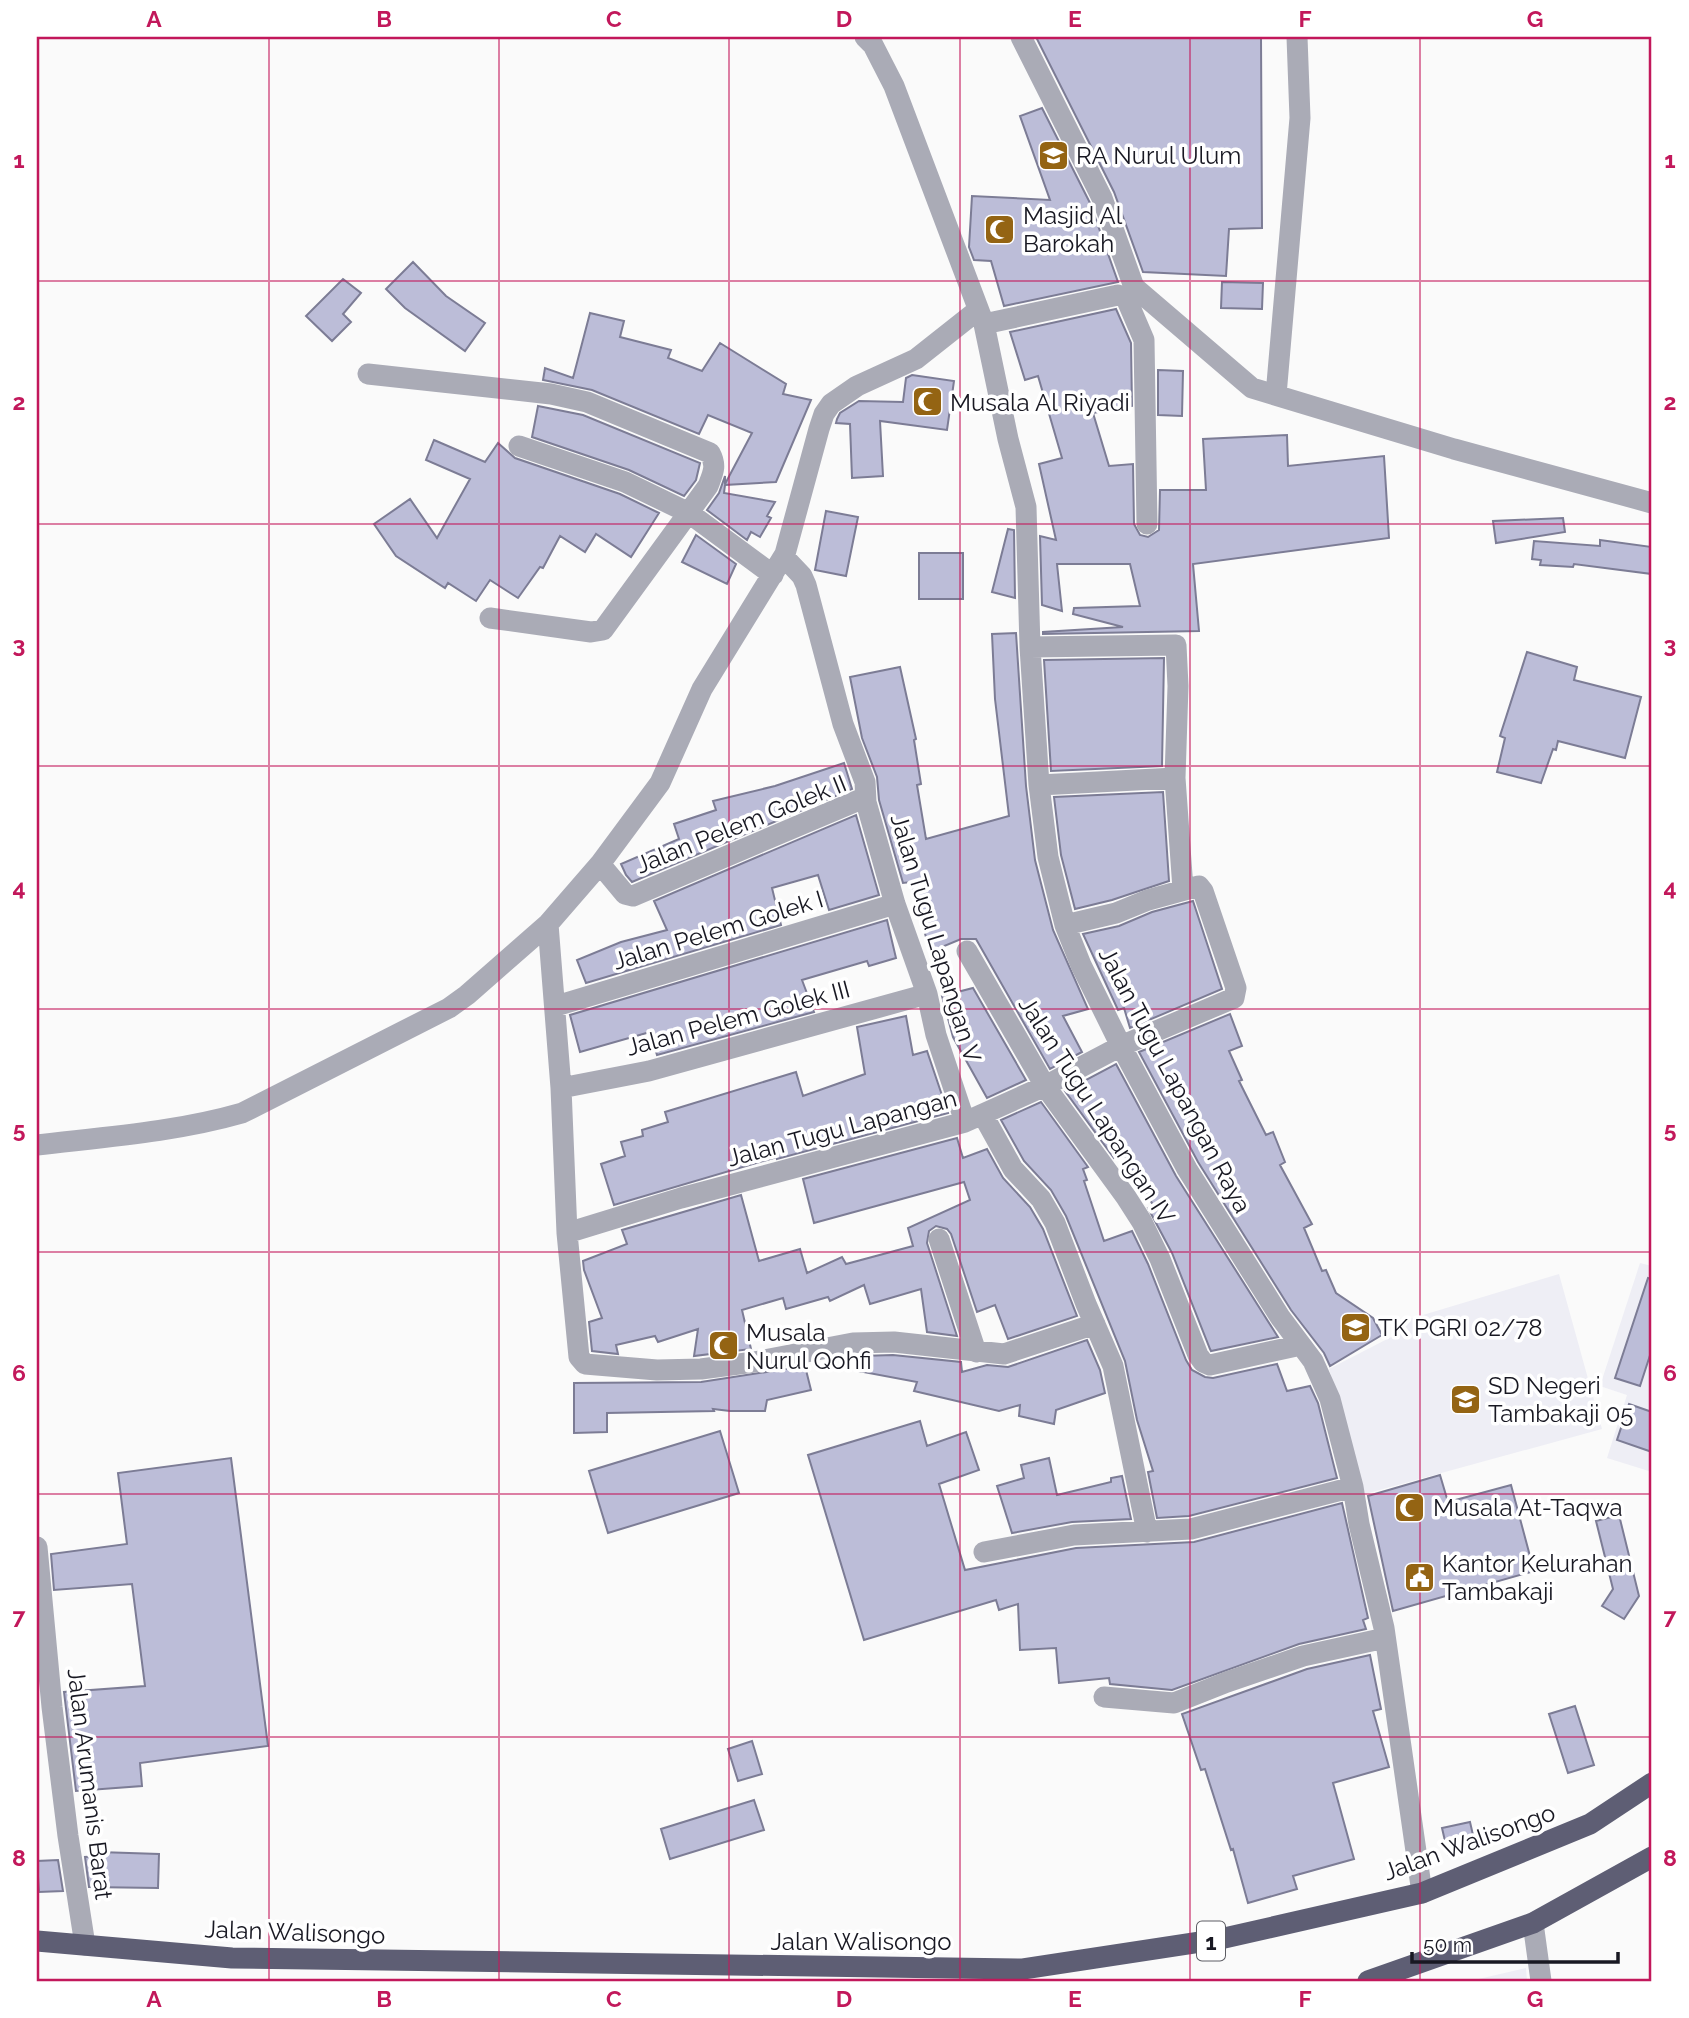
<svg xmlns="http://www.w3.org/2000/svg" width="1689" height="2018" viewBox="0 0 1689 2018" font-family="Raleway,sans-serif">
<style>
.built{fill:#eeeef5}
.building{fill:#bcbdd8;stroke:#7c7c95;stroke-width:2}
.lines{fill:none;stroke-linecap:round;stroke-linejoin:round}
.minor{stroke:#aaabb6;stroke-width:21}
.trunk{stroke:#5e5e74;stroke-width:21}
.grid{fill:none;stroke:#c2185b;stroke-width:2;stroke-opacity:0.55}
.labels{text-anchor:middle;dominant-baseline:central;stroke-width:7;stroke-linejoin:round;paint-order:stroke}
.shield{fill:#fff;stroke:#5d5d64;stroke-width:2}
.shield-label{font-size:23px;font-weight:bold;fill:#181822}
.poi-label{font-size:24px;fill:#181822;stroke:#fff;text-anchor:start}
.street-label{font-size:24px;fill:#181822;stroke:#fff}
.neatline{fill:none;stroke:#c2185b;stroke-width:2.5}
.grid-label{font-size:23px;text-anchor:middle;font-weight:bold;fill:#c2185b}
</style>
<rect width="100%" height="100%" fill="#fafafa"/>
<!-- built -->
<path class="built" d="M1640 1263 1652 1266V1472L1607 1458 1627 1395 1600 1386Z
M1559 1274 1602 1429 1365 1494 1329 1369 1395 1335 1393 1324Z
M1526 1968 1527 1981H1470Z"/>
<!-- building -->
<path class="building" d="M1036 37H1261L1262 228 1229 229 1226 276 1143 272 1114 192Z
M1042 108 1090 203 1118 282 1004 306 991 261 974 260 969 247 972 196 1050 200 1020 116Z
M413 262 446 296 485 323 465 351 405 308 386 289Z
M343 279 361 293 343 314 351 322 332 341 306 316Z
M1222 282 1263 283 1262 309 1221 308Z
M1116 309 1131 343 1132 406 1093 413 1109 466 1133 464 1134 524 1140 535 1148 537 1159 530 1160 490H1206L1203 439 1287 435 1288 466 1384 456 1389 538 1193 564 1199 631 1043 634V632L1123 627 1073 614 1074 608 1140 606 1130 564H1057L1062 611 1042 605 1040 536 1056 540 1039 464 1062 458 1038 376 1025 380 1010 332Z
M590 313 624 321 620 337 671 350 668 358 702 371 720 343 786 384 783 394 811 400 776 482 725 485 724 493 775 502 767 516 771 518 760 537 751 532 747 540 707 510 719 493 725 476V484L752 433 708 415 699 434 592 390 543 380 545 368 573 378Z
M1158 370 1183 371 1182 416 1158 415Z
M912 375 954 381 947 430 880 421 883 476 852 478 850 424 836 423 837 419 840 413 859 401 903 402 906 378Z
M538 406 583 415 700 463 696 480 684 496 629 470 532 437Z
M434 440 485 462 498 443 515 458 620 494 659 513 631 557 596 534 585 552 560 536 543 568 540 567 518 598 490 580 476 601 448 583 445 588 396 556 374 524 410 499 437 538 470 479 426 460Z
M826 511 858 517 846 576 815 570Z
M1563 518 1565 532 1496 543 1493 521Z
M1008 529 1014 530 1015 598 992 592Z
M696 535 736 564 727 584 682 562Z
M1600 540 1652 547V574L1574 564 1573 567 1540 565 1541 560 1532 559 1534 541 1600 546Z
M919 553H963V599H919Z
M1016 633 1026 786 1035 860 1053 930 1088 1009 1063 1016 1082 1052 1050 1069 976 939H961L930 952 911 882 903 883 879 800 877 777 862 738 850 677 900 667 916 739 914 740 921 784 917 785 926 839 1009 816 995 699 992 634Z
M1527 652 1577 667 1574 680 1641 697 1625 758 1558 741 1556 750 1553 749 1541 783 1497 772 1505 738 1500 736Z
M1164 658 1162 766 1051 771 1044 660Z
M844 763 852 789 632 882 626 875 621 864 679 839 674 824 716 810 713 801 775 786Z
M1163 792 1169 881 1112 900 1075 909 1061 855 1054 797Z
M856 815 879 895 829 910 818 875 772 888 781 925 586 983 577 960 621 942 667 930 654 901Z
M1193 901 1222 989 1130 1028 1124 1008 1118 1010 1083 934 1119 926 1152 912Z
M887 920 896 958 869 966 867 961 802 980 814 1012 657 1055 650 1032 580 1052 570 1015Z
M973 988 1026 1080 987 1098 953 1037 942 996Z
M1230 1014 1242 1046 1229 1051 1242 1080 1239 1081 1266 1135 1273 1132 1285 1162 1280 1165 1312 1224 1304 1228 1322 1271 1326 1270 1336 1293 1373 1318 1382 1335 1330 1366 1324 1353 1291 1310 1198 1162 1139 1052Z
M906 1016 913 1055 927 1051 948 1113 777 1159V1157L614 1205 601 1164 625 1156 621 1142 643 1136 642 1130 668 1122 665 1112 796 1072 803 1096 865 1074 857 1027Z
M1116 1064 1176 1176 1278 1337 1211 1351 1210 1349 1172 1253 1148 1208 1153 1205 1124 1155 1114 1158 1065 1091Z
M1041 1102 1088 1167 1083 1169 1087 1180 1084 1181 1104 1241 1132 1231 1148 1264 1186 1360 1192 1370 1205 1377 1213 1378 1277 1364 1287 1391 1310 1386 1318 1403 1337 1478 1189 1516 1157 1518 1148 1472 1153 1471 1137 1420 1125 1361 1066 1216 1051 1190 1024 1161 1001 1120Z
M957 1138 963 1158 987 1149 1003 1178 1030 1207 1043 1229 1077 1316 1008 1339 995 1305 977 1312 951 1234 947 1229 936 1226 929 1231 927 1243 957 1336 927 1332 921 1289 870 1304 864 1285 830 1301 828 1297 786 1309 783 1298 742 1310 751 1349 694 1356 698 1329 658 1342 655 1336 616 1345 618 1354 592 1351 589 1322 602 1318 584 1270 583 1261 627 1244 622 1230 741 1195 759 1261 800 1249 807 1273 842 1257 846 1264 913 1246 908 1228 970 1200 964 1182 814 1223 803 1179Z
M1648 1278 1652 1279V1349L1640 1386 1615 1378Z
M1087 1340 1100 1370 1105 1393 1056 1410 1054 1424 1019 1416 1020 1405 999 1411 914 1391 917 1382 858 1371 861 1356 893 1355 961 1362 962 1372 987 1365 1008 1367Z
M805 1366 811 1390 767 1400 765 1411H730L713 1409 714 1411 607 1413V1432L574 1433V1383L701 1382Z
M1629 1404 1652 1412V1452L1617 1440Z
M920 1421 927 1446 966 1432 979 1470 939 1484 965 1570 1076 1548 1194 1542 1342 1503 1368 1618 1363 1620 1366 1629 1299 1644 1172 1690 1110 1684 1109 1678 1059 1683 1056 1648 1020 1650 1018 1604 999 1610 996 1600 864 1640 808 1455Z
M720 1431 739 1493 608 1533 589 1471Z
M231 1458 268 1746 140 1763 142 1786 76 1791 64 1692 145 1686 132 1584 54 1590 51 1554 127 1544 118 1473Z
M1049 1458 1057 1495 1111 1482V1478L1122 1476 1131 1519 1072 1522 1012 1533 997 1486 1024 1478 1021 1465Z
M1440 1475 1448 1502 1511 1485 1534 1571 1393 1611 1368 1496Z
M1619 1515 1639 1596 1624 1619 1602 1606 1613 1589 1596 1521Z
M1370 1655 1381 1709 1373 1711 1389 1767 1333 1783 1354 1859 1293 1876 1297 1889 1248 1903 1233 1849 1231 1850 1205 1769 1201 1770 1182 1714 1307 1669Z
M1575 1706 1594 1765 1568 1773 1549 1714Z
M752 1741 762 1774 738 1781 728 1749Z
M754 1800 764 1830 670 1859 661 1829Z
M1470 1822 1476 1848 1448 1854 1442 1828Z
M99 1852 159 1854 158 1888 89 1887 85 1857 99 1856Z
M58 1860 63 1891 39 1892 37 1861Z"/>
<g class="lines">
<!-- minor -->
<path class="minor" d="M865 37 873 45 894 86 984 324 1008 439 1026 507 1030 647 1039 785 1048 857 1065 925 1081 965 1121 1046 1187 1169 1280 1317 1313 1361 1330 1399 1353 1487 1359 1524 1384 1628 1422 1893
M1021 37 1102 198 1134 287 1252 388 1454 449 1652 503
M984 324 1118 295 1126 298 1144 340 1147 524
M368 374 551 394 587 402 710 453C717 466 713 473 708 486L603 630 591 632 490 618
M1276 395 1300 118 1297 37
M519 446 625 482 689 513 773 575
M784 557 802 576 806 585 843 724 865 782 866 802
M1030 647 1176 645 1178 686 1175 778 1183 889
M1039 785 1175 778
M600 864 625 894 633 896 859 800 866 802 895 904 927 994 936 1035 965 1122
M548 924 561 1088 567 1233 579 1357 585 1364 657 1370 701 1369 754 1362 853 1343 894 1342 1004 1354 1095 1324
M967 951 1045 1086 1126 1197 1142 1222 1160 1259 1198 1355 1203 1362 1210 1365 1301 1345
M556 1006 895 904
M561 1088 649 1071 927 994
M983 1115 1013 1169 1041 1199 1055 1223 1086 1304 1113 1366 1147 1532
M37 1145C105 1137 176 1132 242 1113L449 1008 467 995 548 924 600 864 660 783 702 689 785 554 819 429 824 414 831 404 857 386 916 359 978 310
M567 1233 681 1198 965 1122 1045 1086 1121 1046 1234 998 1236 988 1203 891 1199 886 1148 900 1116 913 1065 925
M939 1239 976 1352
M37 1547 52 1707 68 1836 85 1945
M984 1552 1074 1535 1191 1529 1353 1487
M1104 1697 1174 1703 1227 1682 1303 1656 1385 1638
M1533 1923 1541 1981"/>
<!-- trunk -->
<path class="trunk" d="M37 1941 232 1958 1023 1969 1220 1939 1422 1893 1590 1824 1652 1783
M1368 1981 1533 1923 1652 1857"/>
</g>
<!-- grid -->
<path class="grid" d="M269 37V1981M499 37V1981M729 37V1981M960 37V1981M1190 37V1981M1420 37V1981M37 281H1652M37 524H1652M37 766H1652M37 1009H1652M37 1252H1652M37 1494H1652M37 1737H1652"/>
<!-- icons -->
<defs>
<symbol id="school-square" viewBox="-11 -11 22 22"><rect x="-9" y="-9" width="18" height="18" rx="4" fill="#946413" stroke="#fff"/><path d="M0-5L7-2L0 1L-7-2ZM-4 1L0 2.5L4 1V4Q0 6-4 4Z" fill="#fff"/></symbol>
<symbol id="mosque-square" viewBox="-11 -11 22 22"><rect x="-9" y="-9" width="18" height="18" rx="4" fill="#946413" stroke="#fff"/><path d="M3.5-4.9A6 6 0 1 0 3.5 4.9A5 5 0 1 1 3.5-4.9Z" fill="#fff"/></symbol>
<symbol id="civic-square" viewBox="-11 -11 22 22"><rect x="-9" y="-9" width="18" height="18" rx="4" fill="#946413" stroke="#fff"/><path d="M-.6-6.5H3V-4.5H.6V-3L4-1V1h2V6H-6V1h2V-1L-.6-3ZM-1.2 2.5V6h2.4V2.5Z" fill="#fff"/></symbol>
</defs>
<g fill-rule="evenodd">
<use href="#school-square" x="1036" y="138" width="35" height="35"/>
<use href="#mosque-square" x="982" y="212" width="35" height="35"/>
<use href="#mosque-square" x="910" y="384" width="35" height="35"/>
<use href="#school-square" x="1338" y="1310" width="35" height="35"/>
<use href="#mosque-square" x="706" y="1328" width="35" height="35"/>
<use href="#school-square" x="1448" y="1382" width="35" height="35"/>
<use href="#mosque-square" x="1392" y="1490" width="35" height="35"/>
<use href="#civic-square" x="1402" y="1560" width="35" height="35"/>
</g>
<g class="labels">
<!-- shield labels -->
<rect class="shield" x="1197" y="1921.5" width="28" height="39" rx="5"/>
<g class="shield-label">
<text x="1211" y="1941">1</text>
</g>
<!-- poi labels -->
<g class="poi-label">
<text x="1076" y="155">RA Nurul Ulum</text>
<text x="1023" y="215">Masjid Al<tspan x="1023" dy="28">Barokah</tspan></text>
<text x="950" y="402">Musala Al Riyadi</text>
<text x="1378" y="1327">TK PGRI 02/78</text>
<text x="746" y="1332">Musala<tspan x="746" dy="28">Nurul Qohfi</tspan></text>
<text x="1488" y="1385">SD Negeri<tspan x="1488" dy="28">Tambakaji 05</tspan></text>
<text x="1433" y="1507">Musala At-Taqwa</text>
<text x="1442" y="1563">Kantor Kelurahan<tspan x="1442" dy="28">Tambakaji</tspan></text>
</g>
<!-- street labels -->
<g class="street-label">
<text transform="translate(741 824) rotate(-22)">Jalan Pelem Golek II</text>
<text transform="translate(718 930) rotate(-17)">Jalan Pelem Golek I</text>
<text transform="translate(936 938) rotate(73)">Jalan Tugu Lapangan V</text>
<text transform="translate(738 1018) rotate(-15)">Jalan Pelem Golek III</text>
<text transform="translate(1175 1080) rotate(62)">Jalan Tugu Lapangan Raya</text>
<text transform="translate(1097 1110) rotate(57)">Jalan Tugu Lapangan IV</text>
<text transform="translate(842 1128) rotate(-15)">Jalan Tugu Lapangan</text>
<text transform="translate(90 1784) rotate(83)">Jalan Arumanis Barat</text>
<text transform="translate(1469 1842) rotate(-20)">Jalan Walisongo</text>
<text transform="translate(295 1932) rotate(2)">Jalan Walisongo</text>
<text x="861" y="1941">Jalan Walisongo</text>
</g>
</g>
<!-- border -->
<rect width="1689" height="2018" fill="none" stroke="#ffffff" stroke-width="77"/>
<!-- scale -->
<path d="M1412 1952v10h206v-10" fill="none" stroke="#181822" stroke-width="3.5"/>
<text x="1423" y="1952" font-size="21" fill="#181822" stroke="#ffffff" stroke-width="5" paint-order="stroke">50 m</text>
<rect x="38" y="38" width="1612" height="1942" class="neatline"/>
<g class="grid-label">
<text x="154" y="27">A</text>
<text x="384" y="27">B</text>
<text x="614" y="27">C</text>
<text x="844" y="27">D</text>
<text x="1075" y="27">E</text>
<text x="1305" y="27">F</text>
<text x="1535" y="27">G</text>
<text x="19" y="168">1</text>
<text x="1670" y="168">1</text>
<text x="19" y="410">2</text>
<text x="1670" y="410">2</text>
<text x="19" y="653">3</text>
<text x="1670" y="653">3</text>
<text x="19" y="896">4</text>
<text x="1670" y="896">4</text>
<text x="19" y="1138">5</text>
<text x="1670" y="1138">5</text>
<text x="19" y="1381">6</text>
<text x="1670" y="1381">6</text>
<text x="19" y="1624">7</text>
<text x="1670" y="1624">7</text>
<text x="19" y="1866">8</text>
<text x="1670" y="1866">8</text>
<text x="154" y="2007">A</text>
<text x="384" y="2007">B</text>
<text x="614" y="2007">C</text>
<text x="844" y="2007">D</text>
<text x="1075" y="2007">E</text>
<text x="1305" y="2007">F</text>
<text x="1535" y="2007">G</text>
</g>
</svg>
